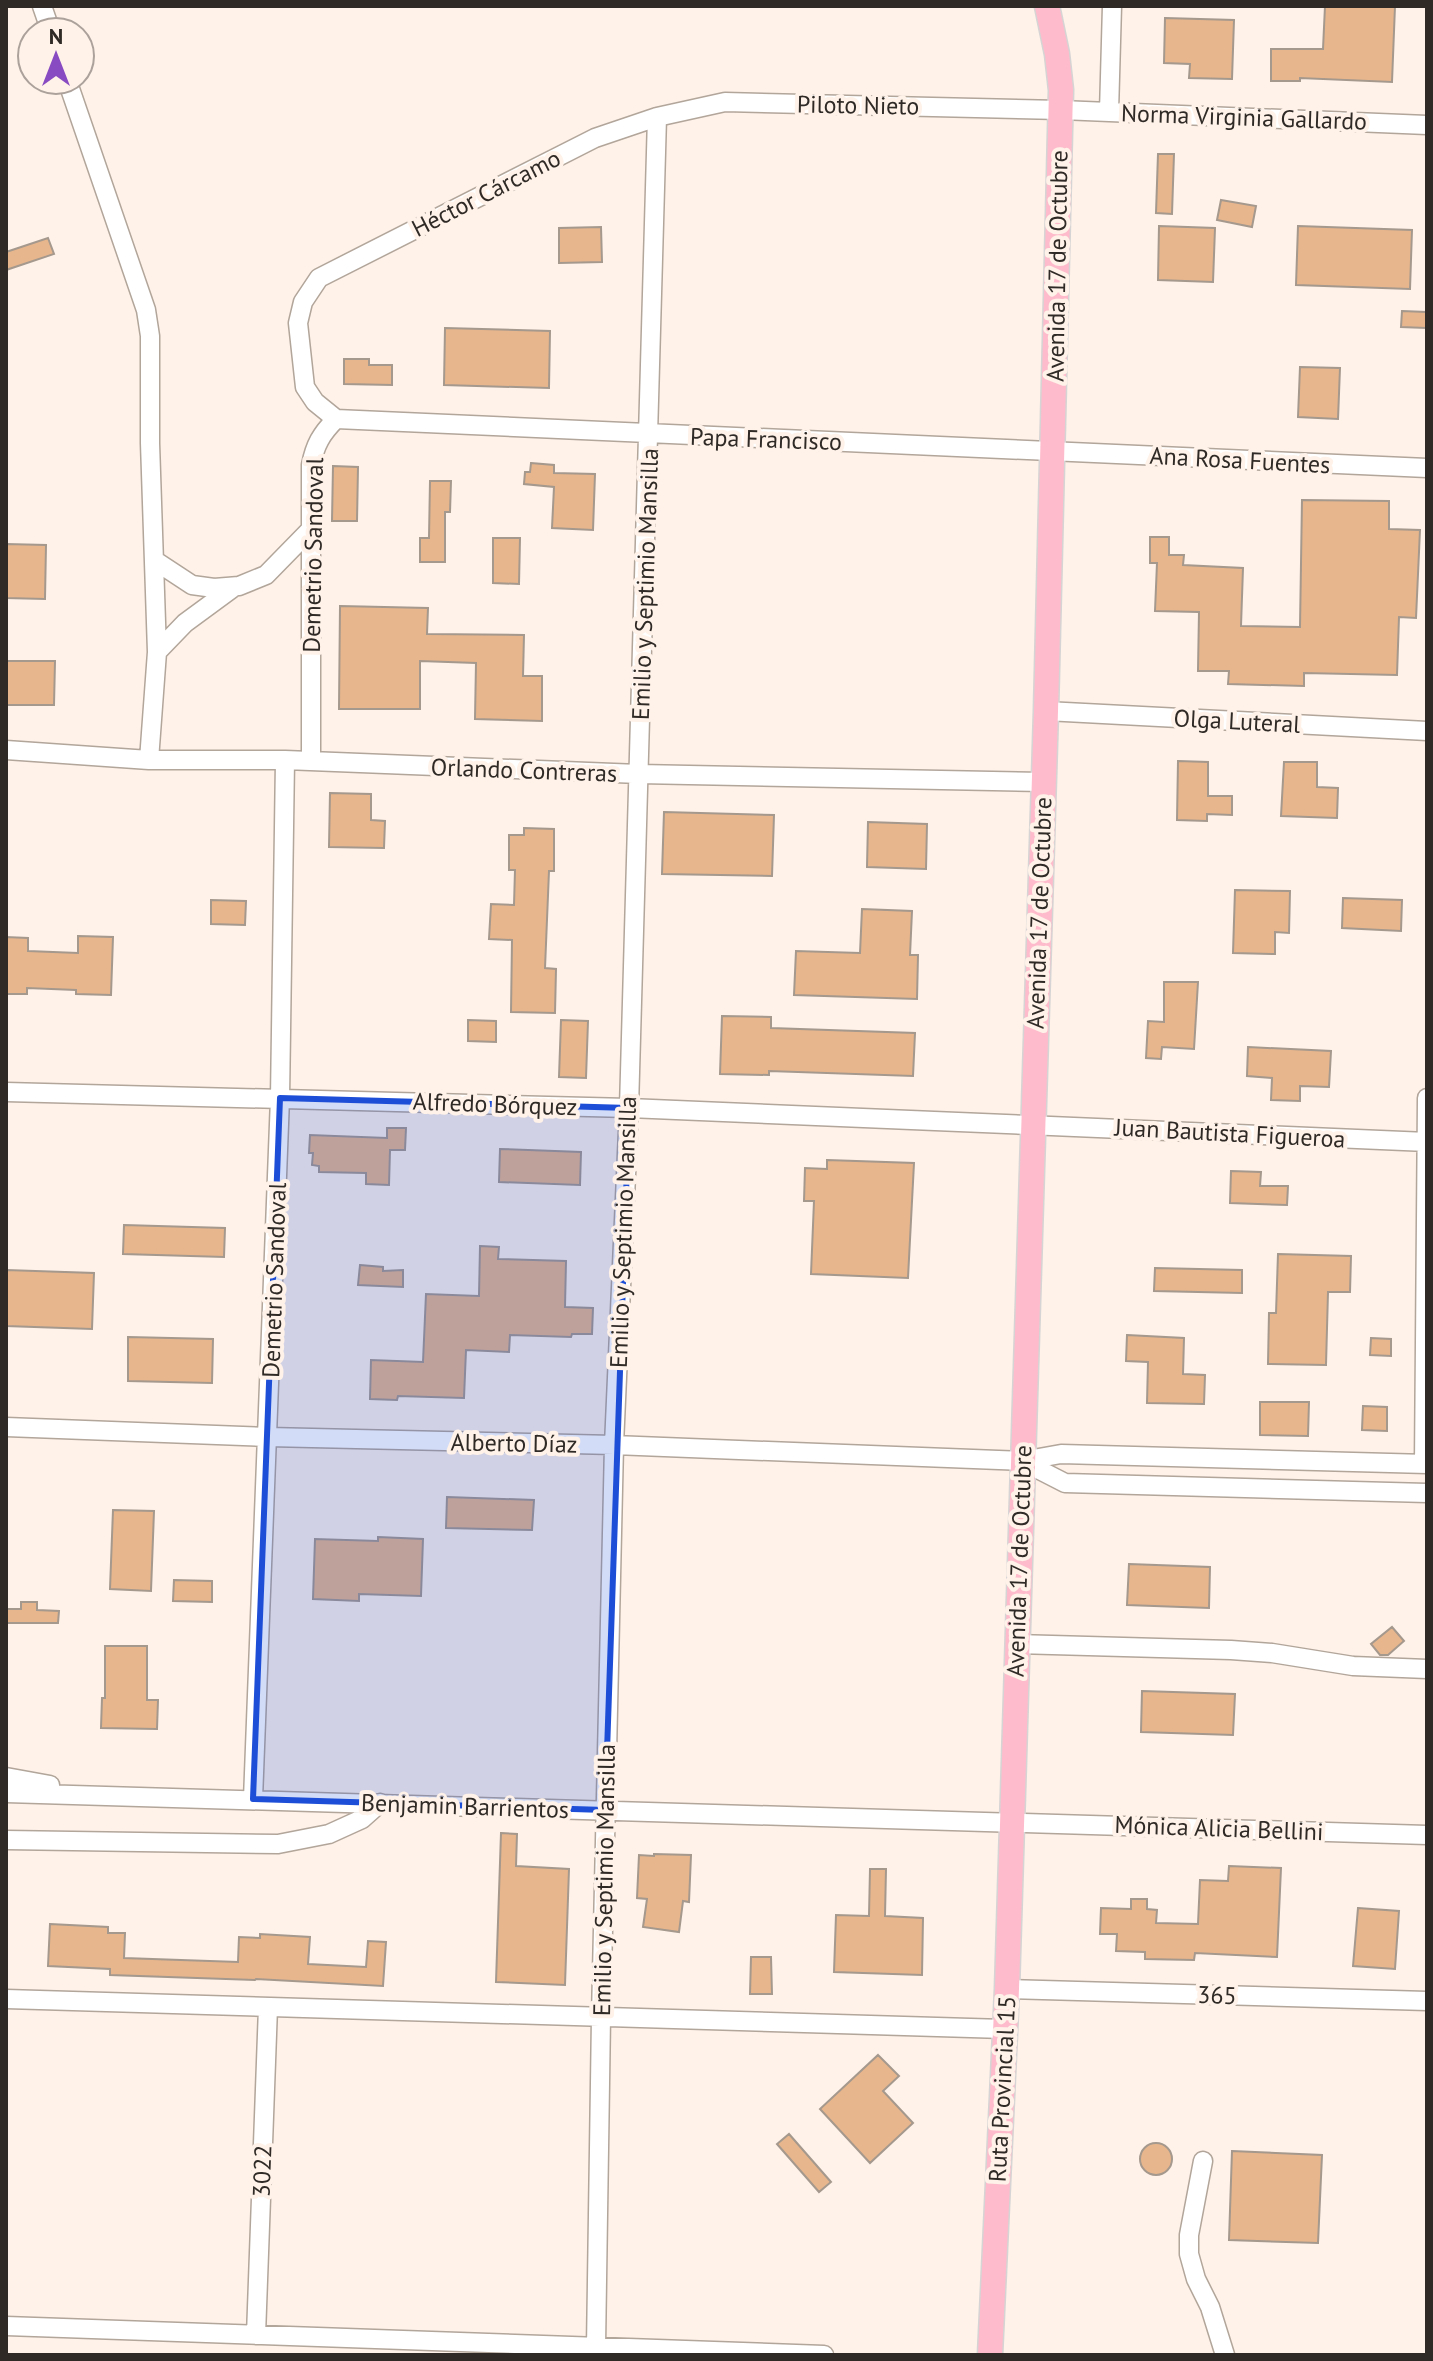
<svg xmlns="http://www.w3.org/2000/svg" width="1433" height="2361" viewBox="0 0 1433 2361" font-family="'PT Sans',sans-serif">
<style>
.building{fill:#e8b68c;stroke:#a5988d;stroke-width:2}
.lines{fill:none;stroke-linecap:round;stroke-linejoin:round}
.minor-casing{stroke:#b2a59a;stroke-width:21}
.major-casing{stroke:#d6d4d4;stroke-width:27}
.minor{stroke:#fff;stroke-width:18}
.major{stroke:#febbcb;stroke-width:24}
.marked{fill:#1d4ed8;fill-opacity:0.2;stroke:#1d4ed8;stroke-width:6;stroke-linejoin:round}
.labels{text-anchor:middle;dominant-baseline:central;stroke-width:8;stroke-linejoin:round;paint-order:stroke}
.street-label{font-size:24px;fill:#302a26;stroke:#fef2e9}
</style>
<rect width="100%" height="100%" fill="#fef2e9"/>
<!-- building -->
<path class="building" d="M1325 6H1395L1392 82 1300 78V81H1271V49H1323Z
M1165 18 1234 20 1232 79 1189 78 1190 64 1164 63Z
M1158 154H1174L1172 214 1156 213Z
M1221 200 1256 206 1252 227 1217 220Z
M1159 226 1215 228 1213 282 1158 280Z
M1298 226 1412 230 1410 289 1296 285Z
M601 227 602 262 559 263V228Z
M48 238 54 254 6 270V252Z
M1402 311 1426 312V328L1401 327Z
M445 328 550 331 549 388 444 385Z
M344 359H369V365H392V385L344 384Z
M1300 367 1340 368 1338 419 1298 417Z
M531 463 554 465V473L595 474 593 530 552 528 554 487 524 484 525 472H530Z
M333 466 358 467 357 521H332Z
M430 481H451L450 512H445V562H420V538H429Z
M1302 500 1389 501V529L1420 530 1416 618 1399 617 1397 675 1304 673V686L1228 684 1229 671H1198L1199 612 1155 611 1157 563H1150V537H1169V555H1184L1183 565 1243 568 1241 626 1300 627Z
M493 538H520L519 584 493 583Z
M6 544 46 545 45 599 6 598Z
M340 606 428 608 427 634 524 635 523 676H542V721L475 719 476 663 420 661V709H339Z
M6 661H55L54 705H6Z
M1178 761 1208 762V796H1232V815L1207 814V821L1177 820Z
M1284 762H1317V787L1338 788 1337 818 1281 816Z
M330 793 371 794V820L385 821 384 848 329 847Z
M664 812 774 815 772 876 662 874Z
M868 822 927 824 926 869 867 867Z
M524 828 554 829V871H549L545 968 556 969 555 1013 511 1012 512 940 489 939 491 904 514 905 515 870H509V835H524Z
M1235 890 1290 891 1289 933 1275 932V954L1233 953Z
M1343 898 1402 900 1401 931 1342 928Z
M211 900 246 901 245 925 211 924Z
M862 909 912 911 910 955H918L917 999 794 995 796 951 860 953Z
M78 936 113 937 111 995 76 994V990L27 988V994H6V937L28 938V951L78 953Z
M1164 982H1198L1194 1049 1162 1047 1161 1059 1146 1058 1148 1021 1164 1022Z
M722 1016 771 1017V1028L915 1033 913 1076 769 1071V1075L720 1074Z
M468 1020 496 1021V1042L468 1041Z
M561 1020 588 1021 586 1078 559 1077Z
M1248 1047 1331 1051 1329 1087 1300 1086V1101L1271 1100 1272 1078 1247 1076Z
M387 1128H406L405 1150H390L389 1185 366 1184V1173L319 1172V1166L312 1165 313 1153H309L310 1135 387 1138Z
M500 1149 581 1152 580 1185 499 1182Z
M827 1160 914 1163 908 1278 811 1274 814 1201H804L805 1168 827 1169Z
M1231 1171 1261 1172 1260 1186H1288L1287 1205 1230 1203Z
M124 1225 225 1228 224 1257 123 1254Z
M480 1246 499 1247 498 1259 566 1261 565 1307 593 1308 592 1334H572L571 1337 510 1335 509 1352 466 1350 464 1398 398 1396 397 1400 370 1399 371 1360 423 1362 426 1294 479 1296Z
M1278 1254 1351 1256 1350 1292H1328L1326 1365 1268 1364 1269 1313H1276Z
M360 1265 383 1267V1271L403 1270V1287L358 1285Z
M1155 1268 1242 1270V1293L1154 1291Z
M6 1270 94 1273 92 1329 6 1326Z
M1127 1335 1184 1338 1183 1374 1205 1375 1204 1404 1147 1403 1148 1362 1126 1361Z
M128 1337 213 1339 212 1383 128 1381Z
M1371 1338 1391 1339V1356L1370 1355Z
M1260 1402H1309L1308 1436 1260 1435Z
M1363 1406 1387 1407V1431L1362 1430Z
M447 1497 534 1500 532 1530 446 1528Z
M113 1510 154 1511 151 1591 110 1589Z
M378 1537 423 1539 421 1596 359 1594V1601L313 1599 315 1539 378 1541Z
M1129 1564 1210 1567 1209 1608 1127 1605Z
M174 1580 212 1581V1602L173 1601Z
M21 1602H37V1610L59 1611 58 1623H6V1609H21Z
M1392 1627 1404 1641 1388 1655H1380L1371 1644Z
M105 1646H147V1700H158L157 1729 101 1728 102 1698H105Z
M1142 1691 1235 1694 1233 1735 1141 1732Z
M501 1833 517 1834 516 1866 569 1869 565 1985 496 1982Z
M654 1854 691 1855 689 1902 683 1901 679 1932 643 1927 647 1899 637 1898 639 1855 654 1856Z
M1229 1866 1281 1868 1277 1957 1195 1953 1194 1960 1145 1959V1952L1116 1951 1117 1934H1100L1101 1908 1131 1909V1899H1147V1909L1157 1910 1156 1923 1198 1924 1200 1880 1228 1881Z
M870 1869H886L885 1916 923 1918 922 1975 834 1972 836 1915 869 1916Z
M1358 1908 1399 1911 1395 1969 1353 1966Z
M50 1924 108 1927V1933H125L124 1958 238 1962 239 1937 260 1938V1934L310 1937 308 1964 366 1967 368 1941 386 1942 383 1986 256 1979 255 1980 110 1975V1969L48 1966Z
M751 1957H771L772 1994H750Z
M878 2055 899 2076 883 2091 913 2123 870 2163 820 2109Z
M789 2134 831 2182 819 2192 777 2144Z
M1140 2159a16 16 0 1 1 32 0a16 16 0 1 1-32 0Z
M1232 2151 1322 2155 1318 2243 1229 2240Z"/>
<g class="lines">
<defs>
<path id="minor" d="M42 6 51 32
M67 80 146 310 150 336V443L157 652 149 760
M1109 112 1112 6
M336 419 1427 468
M154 560 192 585 214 588 239 586 266 575 310 530
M157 652 185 623 234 587
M1046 711 1427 731
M6 750 149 760H285L639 774 1043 782
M311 761V465C315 445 321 434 336 419L315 402 305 387 298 323 303 302 319 278 595 138 657 117 725 102 1061 110 1427 125
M6 1092 629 1108 1427 1142
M6 1427 268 1437 614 1445 1022 1461 1061 1454 1427 1464
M1022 1461 1065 1483 1427 1493
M1424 1464 1427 1098
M1016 1644 1231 1650 1272 1653 1353 1666 1427 1669
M6 1777 50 1785
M6 1793 1427 1835
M253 1799 280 1098 285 760
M6 1840 278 1844 329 1834 362 1819 380 1803
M1007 1989 1427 2001
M6 1999 1004 2029
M1203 2161 1189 2235V2254L1196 2279 1210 2307 1225 2355
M6 2326 824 2355
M256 2335 268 2007
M596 2347 601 2017 614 1445 629 1108 657 117"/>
<path id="major" d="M990 2355 1007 1989 1046 711 1061 90 1057 54 1047 6"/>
</defs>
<!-- minor casing -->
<use href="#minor" class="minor-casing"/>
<!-- major casing -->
<use href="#major" class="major-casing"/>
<!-- minor -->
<use href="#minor" class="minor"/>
<!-- major -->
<use href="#major" class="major"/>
</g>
<!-- marked area -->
<path class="marked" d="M280 1098 629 1108 605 1810 253 1799Z"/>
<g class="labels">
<!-- street labels -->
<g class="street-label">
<text transform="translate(858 105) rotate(1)">Piloto Nieto</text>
<text transform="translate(1244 117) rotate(2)">Norma Virginia Gallardo</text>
<text transform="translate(486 193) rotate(-27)">Héctor Cárcamo</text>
<text transform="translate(1057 266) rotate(-89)">Avenida 17 de Octubre</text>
<text transform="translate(766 439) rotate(2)">Papa Francisco</text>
<text transform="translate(1240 460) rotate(3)">Ana Rosa Fuentes</text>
<text transform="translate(313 555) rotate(-89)">Demetrio Sandoval</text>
<text transform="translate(645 584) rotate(-88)">Emilio y Septimio Mansilla</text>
<text transform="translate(1237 721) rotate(3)">Olga Luteral</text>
<text transform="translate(524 770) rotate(2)">Orlando Contreras</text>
<text transform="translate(1039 913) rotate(-88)">Avenida 17 de Octubre</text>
<text transform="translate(495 1104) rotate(2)">Alfredo Bórquez</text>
<text transform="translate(1230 1133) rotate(3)">Juan Bautista Figueroa</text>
<text transform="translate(623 1232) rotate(-88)">Emilio y Septimio Mansilla</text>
<text transform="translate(274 1280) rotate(-88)">Demetrio Sandoval</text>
<text transform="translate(514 1443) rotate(1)">Alberto Díaz</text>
<text transform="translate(1019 1561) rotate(-88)">Avenida 17 de Octubre</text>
<text transform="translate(465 1806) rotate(2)">Benjamin Barrientos</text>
<text transform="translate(1219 1828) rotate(2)">Mónica Alicia Bellini</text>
<text transform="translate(604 1880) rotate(-89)">Emilio y Septimio Mansilla</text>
<text transform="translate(1217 1995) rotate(2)">365</text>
<text transform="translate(1002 2089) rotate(-87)">Ruta Provincial 15</text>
<text transform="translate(262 2171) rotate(-88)">3022</text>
</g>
</g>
<!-- border -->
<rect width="1433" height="2361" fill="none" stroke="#302a26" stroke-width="16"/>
<!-- north arrow -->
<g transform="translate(56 56)"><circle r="38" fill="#fef2e9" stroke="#aca29b" stroke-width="2"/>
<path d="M0-6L14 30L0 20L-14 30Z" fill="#894bc1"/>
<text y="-12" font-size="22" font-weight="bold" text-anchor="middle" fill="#302a26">N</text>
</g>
</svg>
